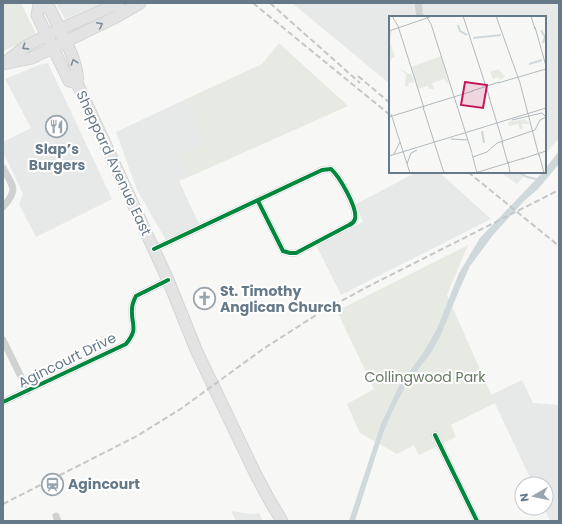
<svg xmlns="http://www.w3.org/2000/svg" width="562" height="524" viewBox="0 0 562 524" font-family="Poppins,sans-serif">
<style>
.built{fill:#e7e8e8}
.green{fill:#e6eae3}
.water{fill:#cfd8da}
.lines{fill:none;stroke-linecap:round;stroke-linejoin:round}
.stream{stroke:#cfd8da;stroke-width:2}
.secondary-casing{stroke:#d3d5d5;stroke-width:13}
.street{stroke:#d0d2d2;stroke-width:7}
.secondary{stroke:#e3e3e3;stroke-width:11}
.rail{stroke:#c5c7c8;stroke-width:2;stroke-dasharray:6 3;stroke-linecap:butt}
.cycleway-casing{stroke:#fff;stroke-width:6}
.cycleway{stroke:#00873e;stroke-width:4}
.oneway{stroke:#7e8e9a}
.labels{text-anchor:middle;dominant-baseline:central;stroke-width:4;stroke-linejoin:round;paint-order:stroke}
.poi-label{font-size:14px;font-weight:bold;fill:#657988;stroke:#fff;text-anchor:start}
.street-label{font-size:14px;fill:#657988;stroke:#fff}
.park-label{font-size:14px;fill:#667960;stroke:#fff}
.inset-river{fill:none;stroke:#cfd8da;stroke-width:2}
.inset-road{fill:none;stroke:#b0babf;stroke-width:1}
.view{fill:#c2185b;fill-opacity:0.15;stroke:#c2185b;stroke-width:2}
.inset-edge{fill:none;stroke:#657988;stroke-width:2}
</style>
<rect width="100%" height="100%" fill="#f7f7f5"/>
<!-- built -->
<path class="built" d="M56 3H103L65 19Z
M292 3H559V138L545 154V17H390V84Z
M48 63 112 199 36 237 19 204 23 194 3 152V142L31 128 5 79 39 65Z
M186 99 207 141 181 155 191 176 179 181 199 224 166 240 137 190 116 132Z
M417 172H439L491 219 341 295 316 245 363 222 356 204Z
M500 172H528L517 184Z
M522 380 533 403 559 405V521H550L544 508H546V484H533L491 395Z
M231 511 252 514 259 513 263 521H236Z"/>
<!-- green -->
<path class="green" d="M3 3H21L37 36 3 51Z
M279 43 348 106 191 176 180 155 207 141 186 99 262 64Z
M468 245 447 295 495 403 451 425 456 437 419 455 414 445 397 454 360 433 347 404 374 389 337 311Z"/>
<!-- water -->
<path class="water" d="M559 151V164L538 189 524 201 493 235 470 266 460 288 440 337 430 354 406 385 392 412 382 436 355 521H349L381 424 399 386 423 353 437 329 459 273 480 238 543 172H545V169Z"/>
<g class="lines">
<!-- stream -->
<path class="stream" d="M518 172 527 177 536 179"/>
<defs>
<path id="secondary" d="M39 3V5L37 15 69 81 77 83
M39 5 50 9C58 27 81 65 77 83L168 280 197 352 255 473 270 501 282 521
M7 61 25 47 47 35 119 3
M3 64 32 58 114 18 140 3"/>
</defs>
<!-- secondary casing -->
<use href="#secondary" class="secondary-casing"/>
<!-- street -->
<path class="street" d="M418 3 420 17
M3 168C13 187 19 189 3 207
M154 249 322 170 331 169C339 176 358 208 355 219 354 222 352 224 349 225L296 253H290L283 251 258 201
M3 340 28 391
M3 402 126 344C139 328 131 326 132 309 132 305 134 300 136 296L168 280
M435 435 477 521
M56 516 58 521"/>
<!-- secondary -->
<use href="#secondary" class="secondary"/>
<!-- rail -->
<path class="rail" d="M253 3 390 115
M270 3 360 83
M358 76 390 103
M468 172 559 246
M3 504 137 436 182 408 263 349 321 312 367 287 559 190"/>
<defs>
<path id="cycleway" d="M154 249 322 170 331 169C339 176 358 208 355 219 354 222 352 224 349 225L296 253H290L283 251 258 201
M3 402 126 344C139 328 131 326 132 309 132 305 134 300 136 296L168 280
M435 435 477 521"/>
</defs>
<!-- cycleway casing -->
<use href="#cycleway" class="cycleway-casing"/>
<!-- cycleway -->
<use href="#cycleway" class="cycleway"/>
</g>
<!-- one-way arrows -->
<defs><path id="oneway-chevron" d="M-2-3.5L2.5 0L-2 3.5" fill="none" stroke-width="1.6" stroke-linecap="round" stroke-linejoin="round"/></defs>
<g class="oneway">
<use href="#oneway-chevron" transform="translate(100 25) rotate(-26)"/>
<use href="#oneway-chevron" transform="translate(25 47) rotate(147)"/>
<use href="#oneway-chevron" transform="translate(74 62) rotate(-109)"/>
</g>
<!-- icons -->
<defs>
<symbol id="restaurant-ring" viewBox="-11 -11 22 22"><circle r="9.5" fill="#fff" stroke="#98a5ae" stroke-width="1.5"/><path d="M-5-6h1v4h1v-4h1v4h1v-4h1v5L-1.5 .5V6h-2V.5L-5-1ZM5-6V6H3V1.5H1.5Q1.5-4 5-6Z" fill="#98a5ae"/></symbol>
<symbol id="church-ring" viewBox="-11 -11 22 22"><circle r="9.5" fill="#fff" stroke="#98a5ae" stroke-width="1.5"/><path d="M-1.2-6h2.4v3.5h3.3v2.4h-3.3V6h-2.4V-.1h-3.3v-2.4h3.3Z" fill="#98a5ae"/></symbol>
<symbol id="station-ring" viewBox="-11 -11 22 22"><circle r="9.5" fill="#fff" stroke="#98a5ae" stroke-width="1.5"/><path d="M-3-6H3Q5-6 5-4V2Q5 4 3 4L4.5 6H3L1.5 4h-3L-3 6H-4.5L-3 4Q-5 4-5 2V-4Q-5-6-3-6ZM-3.5-4v3h7v-3ZM-3.5 1v1.5H-2V1ZM2 1v1.5H3.5V1Z" fill="#98a5ae"/></symbol>
</defs>
<g fill-rule="evenodd">
<use href="#restaurant-ring" x="44" y="114" width="25" height="25"/>
<use href="#church-ring" x="192" y="286" width="25" height="25"/>
<use href="#station-ring" x="40" y="472" width="25" height="25"/>
</g>
<g class="labels">
<!-- poi labels -->
<g class="poi-label">
<text x="57" y="149" text-anchor="middle">Slap’s<tspan x="57" dy="16">Burgers</tspan></text>
<text x="220" y="291">St. Timothy<tspan x="220" dy="16">Anglican Church</tspan></text>
<text x="68" y="484">Agincourt</text>
</g>
<!-- street labels -->
<g class="street-label">
<text transform="translate(114 163) rotate(65)">Sheppard Avenue East</text>
<text transform="translate(67 360) rotate(-26)">Agincourt Drive</text>
</g>
<!-- park labels -->
<g class="park-label">
<text x="425" y="377">Collingwood Park</text>
</g>
</g>
<!-- overview -->
<g transform="translate(389 16)">
<rect width="157" height="157" fill="#f7f7f5"/>
<path d="M0 15H3L1 26 6 41 2 43 1 47ZM52 40 60 69 55 63 43 67 45 73H40L39 70 29 73 22 51ZM10 53 23 59 25 66 19 67 20 71 16 70 17 58ZM109 53 116 60 113 63 112 61 111 65 110 61 104 63 101 56ZM136 103 141 108H133L134 113H131L129 108 120 110 119 106Z" fill="#e6eae3"/>
<path class="inset-river" d="M69 9 71 15 78 19M152 14 156 21 154 27M84 22 112 19M140 48 153 44M93 115 95 127"/>
<path class="inset-road" d="M3 0 9 10 35 92M37 0 42 8 83 137M74 0 101 83M107 0 131 67 150 140M142 0 146 13M146 11 157 50M0 15 41 1M109 67 157 53M83 75 110 66M100 81 114 127M34 91 55 157M2 98 21 157M0 101 84 75M123 104 153 97 157 101M62 123 79 124M113 126 119 148M5 138 11 126M83 138 88 157M150 138 155 157M0 140 157 92M84 141 98 136 108 127 146 114 151 104 157 101M133 143 157 135M119 145 121 157M18 148 22 137 28 134M86 157 135 142"/>
<path class="view" d="M76 66 98 69 94 92 72 89Z"/>
<rect width="157" height="157" class="inset-edge"/>
</g>
<!-- border -->
<rect width="562" height="524" fill="none" stroke="#657988" stroke-width="8"/>
<!-- north arrow -->
<g transform="translate(534 496) rotate(261)"><circle r="19" fill="#ffffff" stroke="#c1c9cf"/>
<path d="M0-3L7 15L0 10L-7 15Z" fill="#98a5ae"/>
<text y="-6" font-size="11" font-weight="bold" text-anchor="middle" fill="#657988">N</text>
</g>
</svg>
